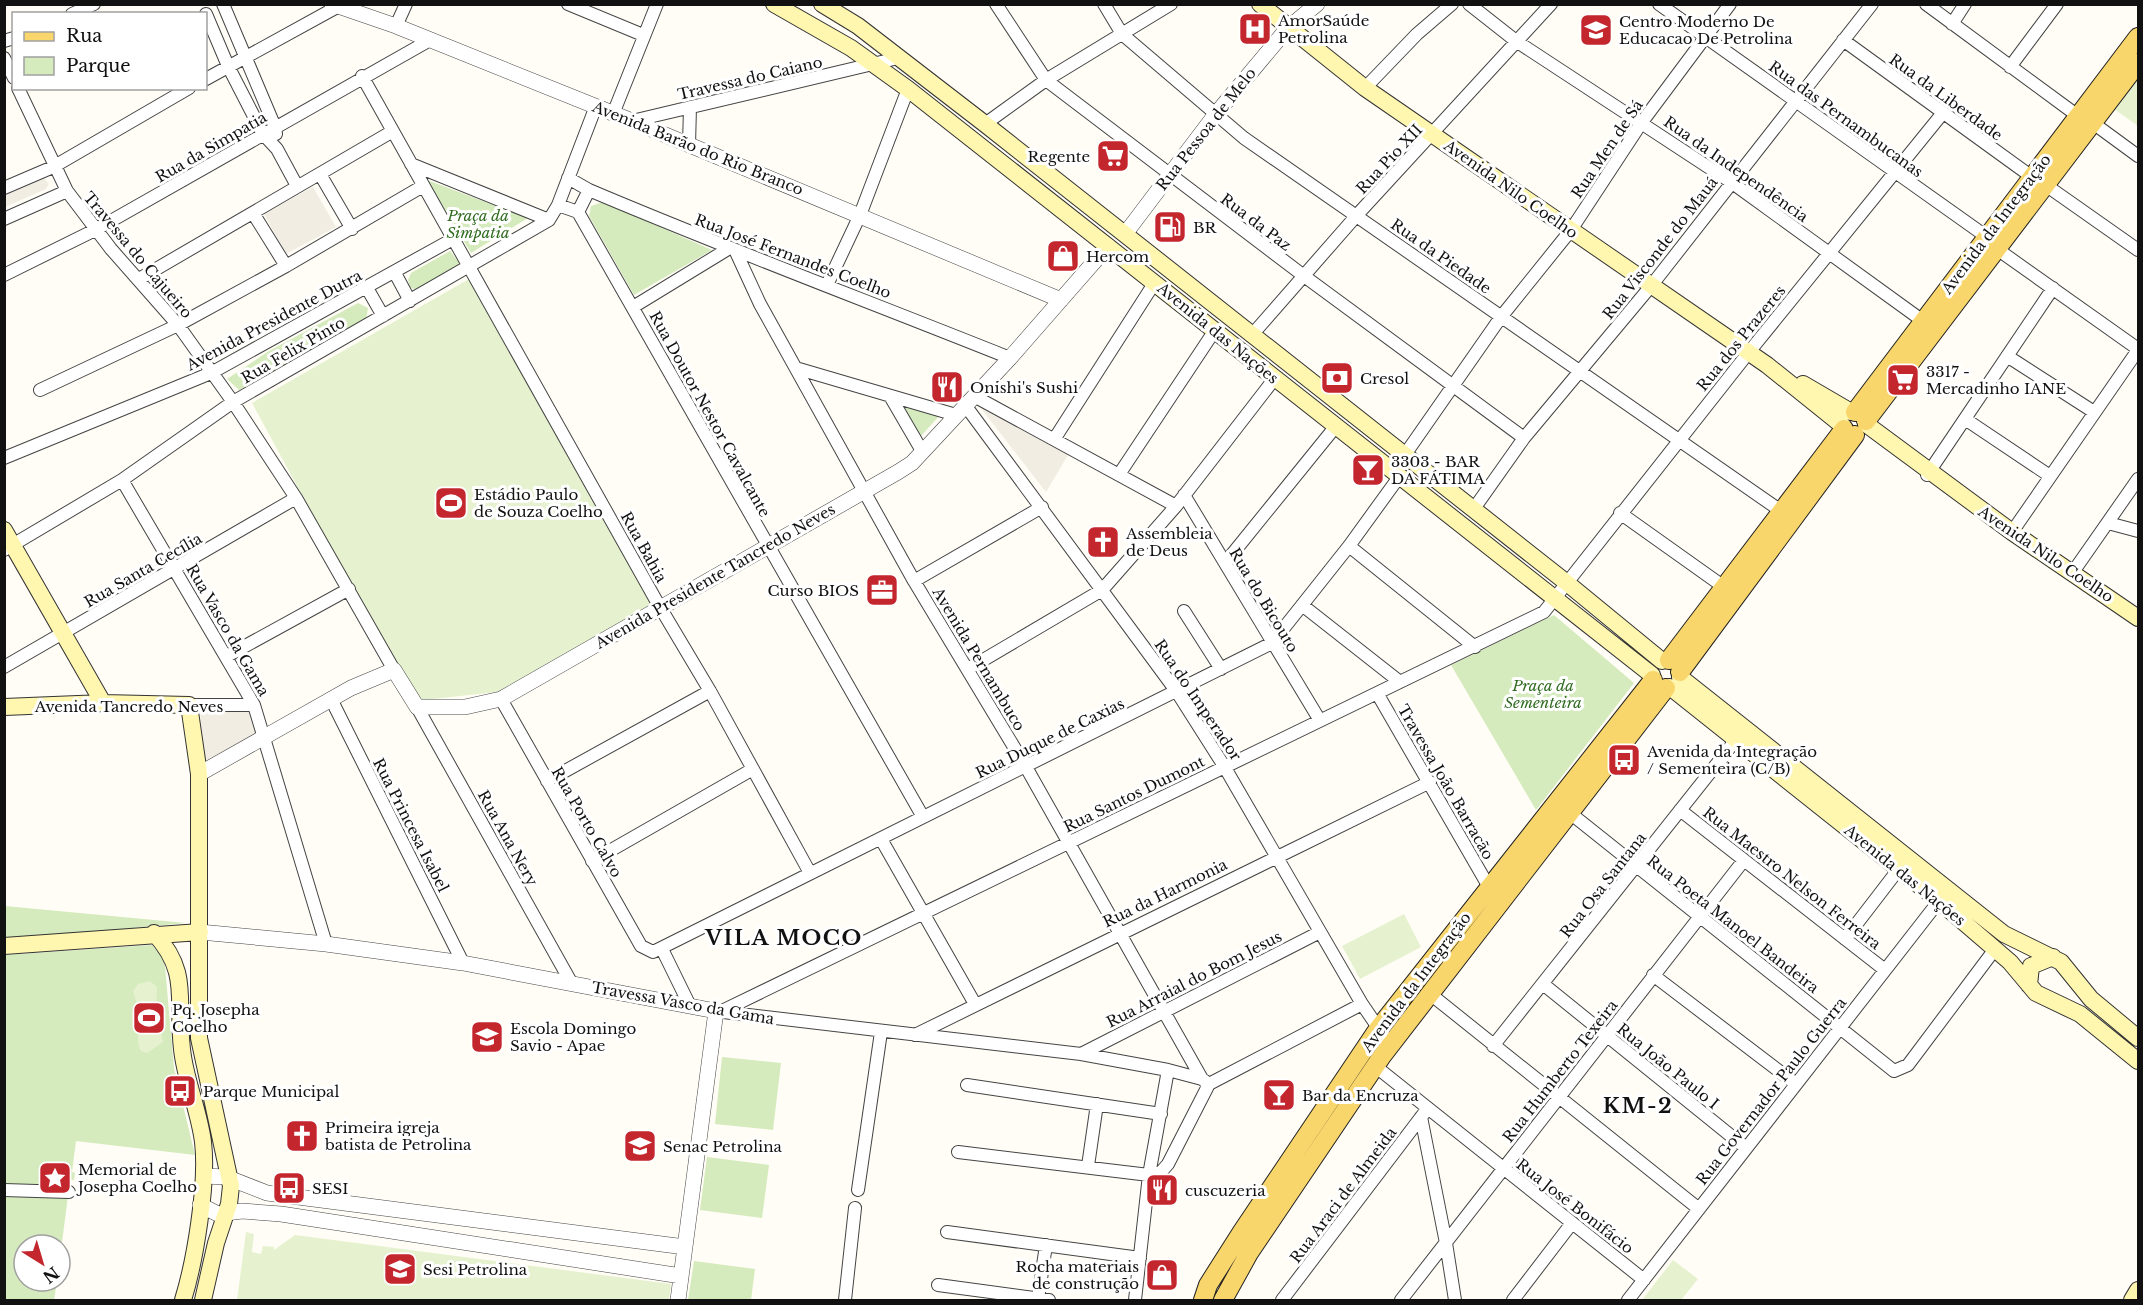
<svg xmlns="http://www.w3.org/2000/svg" width="2143" height="1305" viewBox="0 0 2143 1305" font-family="'Libre Baskerville',serif">
<style>
.green{fill:#d5ebbd}
.pitch{fill:#e6f2cf}
.plaza{fill:#f1ede2}
.lines{fill:none;stroke-linecap:round;stroke-linejoin:round}
.minor-casing{stroke:#444;stroke-width:14}
.tertiary-casing{stroke:#444;stroke-width:16}
.secondary-casing{stroke:#333;stroke-width:18}
.primary-casing{stroke:#222;stroke-width:20}
.minor{stroke:#fff;stroke-width:12}
.tertiary{stroke:#fff;stroke-width:15}
.secondary{stroke:#fff6b0;stroke-width:16}
.primary{stroke:#f9d66b;stroke-width:18}
.labels{text-anchor:middle;dominant-baseline:central;stroke-width:6;stroke-linejoin:round;paint-order:stroke}
.poi-label{font-size:15px;fill:#111;stroke:#fff;text-anchor:start}
.street-label{font-size:15px;fill:#111;stroke:#fff}
.park-label{font-size:15px;font-style:italic;fill:#2f6b1f;stroke:#fff}
.district-label{font-size:21px;font-weight:bold;letter-spacing:1.5px;fill:#111;stroke:#fff}
</style>
<rect width="100%" height="100%" fill="#fffdf5"/>
<!-- green -->
<path class="green" d="M427 180 528 218 471 253Z
M603 202 712 250 634 295 589 216 591 206Z
M450 251 461 265 417 291 410 287 408 280 411 273Z
M358 303 368 308 366 320 239 390 227 379 269 351Z
M896 397 941 414 921 436Z
M1554 615 1634 683 1536 810 1451 665Z
M5 906 186 923 5 940Z
M152 945 162 956 165 966 174 1068 195 1155 76 1141 72 1172 75 1173 74 1180H70L60 1258V1245H24V1281H57L54 1300H5V955Z
M722 1057 781 1063 773 1130 715 1124Z
M707 1157 769 1165 762 1218 700 1210Z
M694 1261 755 1269 751 1300H688Z"/>
<!-- pitch -->
<path class="pitch" d="M2138 76V126L2114 109Z
M469 279 652 604 497 692 414 701 252 403Z
M1404 914 1421 947 1360 979 1342 946Z
M150 981 157 987 156 1014 163 1042 147 1053 141 1051C134 1038 141 1032 141 1019 141 1010 135 1000 133 991L138 984Z
M246 1232 254 1234 252 1252 261 1254 263 1246 274 1247V1250L295 1235 671 1284 669 1300H237Z
M1673 1260 1698 1279 1681 1300H1642Z"/>
<!-- plaza -->
<path class="plaza" d="M41 174 49 184 46 189 5 207 4 191Z
M313 187 336 227 286 254 264 214Z
M976 402 1071 450 1046 492Z
M251 708 263 735 211 763 203 760 200 709Z"/>
<g class="lines">
<defs>
<path id="minor" d="M223 4 275 127 276 134
M568 4 643 35
M996 4 1046 80 1304 276 1524 438
M1104 4 1122 34 1244 138 1781 511
M1469 4 1516 41 1731 182 1923 321
M1659 4 1987 237
M1926 4 2078 116
M72 14 94 4
M206 14 228 66 263 134 277 149 297 186
M1952 24 1965 4
M396 26 406 4
M1843 40 2032 177
M4 41 14 38
M4 58 14 78
M2010 67 2057 4
M362 76 657 602 710 691 810 873
M206 79 337 7
M18 88 67 191 111 249 178 325 233 402 296 498 394 670
M1365 88 1417 34 1452 4
M613 114 657 4
M632 121 898 58
M2093 123 2138 156
M985 124 1046 80 1171 4
M689 145 690 107
M411 164 549 220
M320 174 352 229
M568 178 589 190C728 249 870 302 1010 358
M2047 186 2138 250
M4 188 53 167 189 88
M558 205 596 106
M578 212 923 817
M253 213 286 266
M4 219 67 191
M1997 249 2138 349
M736 252 760 304 914 581 1026 767 1202 1079
M395 273 410 301
M4 275 95 230 430 40
M139 279 393 131
M827 285 860 215 908 89
M367 288 383 316
M633 307 728 249
M1251 336 1357 215 1551 4
M2007 356 2094 412
M799 369 956 415
M40 390 178 325 286 266 423 186
M890 396 922 451
M974 396 1176 506
M965 405 1177 692 1224 766 1362 1004 1390 1045
M1965 419 2050 476
M1055 438 1155 282
M1404 456 1501 317 1571 230 1642 122 1730 4
M4 458 211 373 453 239
M1120 473 1215 330
M1927 475 2053 288
M122 480 254 705 326 944
M1184 495 1319 719
M1473 510 1524 438 1651 286 1872 4
M1620 513 1724 587
M2108 523 2138 531
M2012 532 2138 350
M1349 546 1475 647
M4 550 122 480 233 402 549 220 558 205 578 212 589 190
M1225 563 1336 426
M2073 572 2138 479
M914 581 1042 507
M1302 605 1400 682
M1184 611 1221 669
M227 656 349 589
M4 667 296 498
M968 669 1102 590 1176 506 1275 378
M1377 693 1489 887
M331 699 463 963
M501 699 641 946 653 952 1272 643 1349 546 1399 477
M189 705H254
M417 707 572 984
M547 781 710 691
M1680 810 1885 970
M1570 813 1894 1071 1908 1065 1995 949
M881 839 975 1004
M592 861 753 769
M1845 939 1898 870
M662 949 690 1006
M1653 975 1796 1084
M1543 984 1746 1148
M1429 993 1699 1209
M722 1011 1544 612 1749 352 1942 114
M723 1012 1081 1054 1168 1070 1202 1079 1209 1084
M915 1035 1430 782
M1493 1046 1735 741
M1081 1054 1320 932
M1375 1066 1644 1280
M1209 1084 1362 1004
M967 1085 1161 1114
M1421 1117 1446 1243 1455 1300
M958 1152 1149 1175 1161 1172 1168 1164 1209 1084
M1088 1166 1097 1104
M4 1190 69 1192
M858 1190 881 1032
M947 1232 1140 1258
M938 1285 1049 1300
M1038 1299 1046 1245
M845 1300 855 1208
M1135 1300 1149 1175 1168 1070
M1282 1300 1428 1108
M1401 1300 1744 860
M1513 1300 1572 1223
M1628 1300 1939 901"/>
<path id="tertiary" d="M332 4 396 26 632 121 1061 300
M1125 234 1215 115 1287 29 1317 4
M199 774 351 688 394 670 417 707H465L501 699 898 472 912 463 1010 358 1108 246
M200 932 326 944 463 963 716 1011 678 1300
M204 1176 226 1177 267 1193 685 1247
M200 1205 218 1214 242 1211 281 1214 681 1276"/>
<path id="secondary" d="M774 4 851 48 908 89 1652 675
M822 4 858 26 985 124 1567 583 1662 661
M1260 4 1365 88 1767 365 1843 426
M1803 384 1851 412
M1866 424 2012 532 2138 618
M4 530 103 703
M1680 677 2004 934 2061 962 2091 999 2138 1038
M1670 687 1939 901 2010 962 2036 993 2080 1014 2138 1061
M4 707 103 703 189 705 199 774V1038L231 1186 229 1204 216 1243 203 1300
M154 933C191 973 176 1000 182 1049 185 1080 199 1110 203 1142 208 1183 195 1261 183 1300
M4 946 200 932
M2029 985 2031 966 2053 957
M2132 1300 2138 1290"/>
<path id="primary" d="M1855 412 2138 37
M1866 421 2138 63
M1669 660 1844 429
M1680 672 1855 435
M1203 1300 1208 1285 1241 1233 1378 1029 1653 680
M1223 1300 1249 1253 1382 1056 1666 688"/>
</defs>
<!-- minor casing -->
<use href="#minor" class="minor-casing"/>
<!-- tertiary casing -->
<use href="#tertiary" class="tertiary-casing"/>
<!-- secondary casing -->
<use href="#secondary" class="secondary-casing"/>
<!-- primary casing -->
<use href="#primary" class="primary-casing"/>
<!-- minor -->
<use href="#minor" class="minor"/>
<!-- tertiary -->
<use href="#tertiary" class="tertiary"/>
<!-- secondary -->
<use href="#secondary" class="secondary"/>
<!-- primary -->
<use href="#primary" class="primary"/>
</g>
<!-- icons -->
<defs>
<symbol id="hospital-square" viewBox="-11 -11 22 22"><rect x="-9" y="-9" width="18" height="18" rx="4" fill="#c4262e" stroke="#fff"/><path d="M-5-5h3v3.5h4V-5h3V5h-3V1.5h-4V5h-3Z" fill="#fff"/></symbol>
<symbol id="school-square" viewBox="-11 -11 22 22"><rect x="-9" y="-9" width="18" height="18" rx="4" fill="#c4262e" stroke="#fff"/><path d="M0-5L7-2L0 1L-7-2ZM-4 1L0 2.5L4 1V4Q0 6-4 4Z" fill="#fff"/></symbol>
<symbol id="supermarket-square" viewBox="-11 -11 22 22"><rect x="-9" y="-9" width="18" height="18" rx="4" fill="#c4262e" stroke="#fff"/><path d="M-6-5.5h2.5l.6 2H6L4.5 2H-2.5L-4.4-4H-6ZM-1.5 3.2a1.3 1.3 0 1 0 .1 0ZM3 3.2a1.3 1.3 0 1 0 .1 0Z" fill="#fff"/></symbol>
<symbol id="fuel-square" viewBox="-11 -11 22 22"><rect x="-9" y="-9" width="18" height="18" rx="4" fill="#c4262e" stroke="#fff"/><path d="M-5.5-6h7V0h2V4h1.3V-2.5L3-4.5l.8-.8L6-3V5H2.5V1h-1V6h-7ZM-4.2-4.7v3.2H.2V-4.7Z" fill="#fff"/></symbol>
<symbol id="shop-square" viewBox="-11 -11 22 22"><rect x="-9" y="-9" width="18" height="18" rx="4" fill="#c4262e" stroke="#fff"/><path d="M-5-2.5h2.3a2.7 3.5 0 0 1 5.4 0H5L5.5 6h-11ZM-1.5-2.5h3a1.5 2.3 0 0 0-3 0Z" fill="#fff"/></symbol>
<symbol id="bank-square" viewBox="-11 -11 22 22"><rect x="-9" y="-9" width="18" height="18" rx="4" fill="#c4262e" stroke="#fff"/><path d="M-6-4H6V4H-6ZM0-2.3a2.3 2.3 0 1 0 0 4.6a2.3 2.3 0 1 0 0-4.6Z" fill="#fff"/></symbol>
<symbol id="restaurant-square" viewBox="-11 -11 22 22"><rect x="-9" y="-9" width="18" height="18" rx="4" fill="#c4262e" stroke="#fff"/><path d="M-5-6h1v4h1v-4h1v4h1v-4h1v5L-1.5 .5V6h-2V.5L-5-1ZM5-6V6H3V1.5H1.5Q1.5-4 5-6Z" fill="#fff"/></symbol>
<symbol id="bar-square" viewBox="-11 -11 22 22"><rect x="-9" y="-9" width="18" height="18" rx="4" fill="#c4262e" stroke="#fff"/><path d="M-6-5H6L.8 .8V4.5H3.5V6h-7V4.5H-.8V.8Z" fill="#fff"/></symbol>
<symbol id="stadium-square" viewBox="-11 -11 22 22"><rect x="-9" y="-9" width="18" height="18" rx="4" fill="#c4262e" stroke="#fff"/><path d="M0-5a6.5 5 0 1 0 0 10a6.5 5 0 1 0 0-10ZM-3.5-1.8h7v3.6h-7Z" fill="#fff"/></symbol>
<symbol id="church-square" viewBox="-11 -11 22 22"><rect x="-9" y="-9" width="18" height="18" rx="4" fill="#c4262e" stroke="#fff"/><path d="M-1.2-6h2.4v3.5h3.3v2.4h-3.3V6h-2.4V-.1h-3.3v-2.4h3.3Z" fill="#fff"/></symbol>
<symbol id="office-square" viewBox="-11 -11 22 22"><rect x="-9" y="-9" width="18" height="18" rx="4" fill="#c4262e" stroke="#fff"/><path d="M-6-3h4V-5.5h4V-3h4V5H-6ZM-1-4.5V-3h2v-1.5ZM-6 0V1H6V0Z" fill="#fff"/></symbol>
<symbol id="bus-square" viewBox="-11 -11 22 22"><rect x="-9" y="-9" width="18" height="18" rx="4" fill="#c4262e" stroke="#fff"/><path d="M-5-6H5V4H4V6H2V4H-2V6H-4V4H-5ZM-3.5-4V0h7V-4ZM-3.5 1.2v1.5H-2V1.2ZM2 1.2v1.5H3.5V1.2Z" fill="#fff"/></symbol>
<symbol id="sight-square" viewBox="-11 -11 22 22"><rect x="-9" y="-9" width="18" height="18" rx="4" fill="#c4262e" stroke="#fff"/><path d="M0-6L1.8-2.2L6-1.7L2.9 1.2L3.7 5.4L0 3.3L-3.7 5.4L-2.9 1.2L-6-1.7L-1.8-2.2Z" fill="#fff"/></symbol>
<symbol id="university-square" viewBox="-11 -11 22 22"><rect x="-9" y="-9" width="18" height="18" rx="4" fill="#c4262e" stroke="#fff"/><path d="M0-5L7-2L0 1L-7-2ZM-4 1L0 2.5L4 1V4Q0 6-4 4Z" fill="#fff"/></symbol>
</defs>
<g fill-rule="evenodd">
<use href="#hospital-square" x="1236" y="10" width="38" height="38"/>
<use href="#school-square" x="1577" y="11" width="38" height="38"/>
<use href="#supermarket-square" x="1094" y="137" width="38" height="38"/>
<use href="#fuel-square" x="1151" y="208" width="38" height="38"/>
<use href="#shop-square" x="1044" y="237" width="38" height="38"/>
<use href="#bank-square" x="1318" y="359" width="38" height="38"/>
<use href="#supermarket-square" x="1884" y="361" width="38" height="38"/>
<use href="#restaurant-square" x="928" y="368" width="38" height="38"/>
<use href="#bar-square" x="1349" y="451" width="38" height="38"/>
<use href="#stadium-square" x="432" y="484" width="38" height="38"/>
<use href="#church-square" x="1084" y="523" width="38" height="38"/>
<use href="#office-square" x="863" y="571" width="38" height="38"/>
<use href="#bus-square" x="1605" y="741" width="38" height="38"/>
<use href="#stadium-square" x="130" y="999" width="38" height="38"/>
<use href="#school-square" x="468" y="1018" width="38" height="38"/>
<use href="#bus-square" x="161" y="1072" width="38" height="38"/>
<use href="#bar-square" x="1260" y="1076" width="38" height="38"/>
<use href="#church-square" x="283" y="1117" width="38" height="38"/>
<use href="#school-square" x="621" y="1127" width="38" height="38"/>
<use href="#sight-square" x="36" y="1159" width="38" height="38"/>
<use href="#bus-square" x="270" y="1169" width="38" height="38"/>
<use href="#restaurant-square" x="1143" y="1171" width="38" height="38"/>
<use href="#university-square" x="381" y="1250" width="38" height="38"/>
<use href="#shop-square" x="1143" y="1256" width="38" height="38"/>
</g>
<g class="labels">
<!-- poi labels -->
<g class="poi-label">
<text x="1278" y="20">AmorSaúde<tspan x="1278" dy="17">Petrolina</tspan></text>
<text x="1619" y="21">Centro Moderno De<tspan x="1619" dy="17">Educacao De Petrolina</tspan></text>
<text x="1090" y="156" text-anchor="end">Regente</text>
<text x="1193" y="227">BR</text>
<text x="1086" y="256">Hercom</text>
<text x="1926" y="371">3317 -<tspan x="1926" dy="17">Mercadinho IANE</tspan></text>
<text x="1360" y="378">Cresol</text>
<text x="970" y="387">Onishi's Sushi</text>
<text x="1391" y="461">3303 - BAR<tspan x="1391" dy="17">DA FÁTIMA</tspan></text>
<text x="474" y="494">Estádio Paulo<tspan x="474" dy="17">de Souza Coelho</tspan></text>
<text x="1126" y="533">Assembleia<tspan x="1126" dy="17">de Deus</tspan></text>
<text x="859" y="590" text-anchor="end">Curso BIOS</text>
<text x="1647" y="751">Avenida da Integração<tspan x="1647" dy="17">/ Sementeira (C/B)</tspan></text>
<text x="172" y="1009">Pq. Josepha<tspan x="172" dy="17">Coelho</tspan></text>
<text x="510" y="1028">Escola Domingo<tspan x="510" dy="17">Savio - Apae</tspan></text>
<text x="203" y="1091">Parque Municipal</text>
<text x="1302" y="1095">Bar da Encruza</text>
<text x="325" y="1127">Primeira igreja<tspan x="325" dy="17">batista de Petrolina</tspan></text>
<text x="663" y="1146">Senac Petrolina</text>
<text x="78" y="1169">Memorial de<tspan x="78" dy="17">Josepha Coelho</tspan></text>
<text x="312" y="1188">SESI</text>
<text x="1185" y="1190">cuscuzeria</text>
<text x="1139" y="1266" text-anchor="end">Rocha materiais<tspan x="1139" dy="17">de construção</tspan></text>
<text x="423" y="1269">Sesi Petrolina</text>
</g>
<!-- street labels -->
<g class="street-label">
<text transform="translate(750 78) rotate(-13)">Travessa do Caiano</text>
<text transform="translate(1946 97) rotate(36)">Rua da Liberdade</text>
<text transform="translate(1846 119) rotate(36)">Rua das Pernambucanas</text>
<text transform="translate(1206 129) rotate(-52)">Rua Pessoa de Melo</text>
<text transform="translate(211 147) rotate(-30)">Rua da Simpatia</text>
<text transform="translate(698 148) rotate(22)">Avenida Barão do Rio Branco</text>
<text transform="translate(1607 149) rotate(-56)">Rua Men de Sá</text>
<text transform="translate(1389 159) rotate(-47)">Rua Pio XII</text>
<text transform="translate(1736 169) rotate(35)">Rua da Independência</text>
<text transform="translate(1511 189) rotate(35)">Avenida Nilo Coelho</text>
<text transform="translate(1256 222) rotate(37)">Rua da Paz</text>
<text transform="translate(1996 224) rotate(-53)">Avenida da Integração</text>
<text transform="translate(1660 248) rotate(-52)">Rua Visconde do Mauá</text>
<text transform="translate(138 255) rotate(50)">Travessa do Cajueiro</text>
<text transform="translate(793 256) rotate(21)">Rua José Fernandes Coelho</text>
<text transform="translate(1441 256) rotate(35)">Rua da Piedade</text>
<text transform="translate(274 320) rotate(-28)">Avenida Presidente Dutra</text>
<text transform="translate(1218 333) rotate(39)">Avenida das Nações</text>
<text transform="translate(1741 338) rotate(-51)">Rua dos Prazeres</text>
<text transform="translate(293 350) rotate(-30)">Rua Felix Pinto</text>
<text transform="translate(710 414) rotate(61)">Rua Doutor Nestor Cavalcante</text>
<text transform="translate(644 547) rotate(61)">Rua Bahia</text>
<text transform="translate(2046 554) rotate(34)">Avenida Nilo Coelho</text>
<text transform="translate(143 570) rotate(-30)">Rua Santa Cecília</text>
<text transform="translate(715 576) rotate(-30)">Avenida Presidente Tancredo Neves</text>
<text transform="translate(1264 600) rotate(59)">Rua do Bicouto</text>
<text transform="translate(228 630) rotate(60)">Rua Vasco da Gama</text>
<text transform="translate(979 659) rotate(59)">Avenida Pernambuco</text>
<text transform="translate(1198 700) rotate(56)">Rua do Imperador</text>
<text x="129" y="706">Avenida Tancredo Neves</text>
<text transform="translate(1050 738) rotate(-26)">Rua Duque de Caxias</text>
<text transform="translate(1446 782) rotate(60)">Travessa João Barracão</text>
<text transform="translate(1134 794) rotate(-26)">Rua Santos Dumont</text>
<text transform="translate(587 822) rotate(60)">Rua Porto Calvo</text>
<text transform="translate(411 825) rotate(63)">Rua Princesa Isabel</text>
<text transform="translate(508 838) rotate(61)">Rua Ana Nery</text>
<text transform="translate(1905 875) rotate(39)">Avenida das Nações</text>
<text transform="translate(1792 878) rotate(38)">Rua Maestro Nelson Ferreira</text>
<text transform="translate(1603 885) rotate(-52)">Rua Osa Santana</text>
<text transform="translate(1165 893) rotate(-26)">Rua da Harmonia</text>
<text transform="translate(1733 924) rotate(38)">Rua Poeta Manoel Bandeira</text>
<text transform="translate(1194 979) rotate(-27)">Rua Arraial do Bom Jesus</text>
<text transform="translate(1416 982) rotate(-53)">Avenida da Integração</text>
<text transform="translate(683 1003) rotate(10)">Travessa Vasco da Gama</text>
<text transform="translate(1668 1066) rotate(39)">Rua João Paulo I</text>
<text transform="translate(1560 1071) rotate(-52)">Rua Humberto Texeira</text>
<text transform="translate(1771 1091) rotate(-52)">Rua Governador Paulo Guerra</text>
<text transform="translate(1343 1195) rotate(-53)">Rua Araci de Almeida</text>
<text transform="translate(1575 1206) rotate(38)">Rua José Bonifácio</text>
</g>
<!-- park labels -->
<g class="park-label">
<text x="478" y="215">Praça da<tspan x="478" dy="17">Simpatia</tspan></text>
<text x="1543" y="685">Praça da<tspan x="1543" dy="17">Sementeira</tspan></text>
</g>
<!-- district labels -->
<g class="district-label">
<text x="784" y="938">VILA MOCO</text>
<text x="1638" y="1106">KM-2</text>
</g>
</g>
<!-- border -->
<rect width="2143" height="1305" fill="none" stroke="#111111" stroke-width="12"/>
<!-- legend -->
<rect x="12" y="12" width="195" height="78" fill="#ffffff" stroke="#a0a0a0" stroke-width="1.5"/>
<rect x="24" y="32" width="30" height="9" fill="#f9d66b" stroke="#a0a0a0" stroke-width="1.5"/>
<text x="66" y="42" font-size="18" fill="#111111">Rua</text>
<rect x="24" y="57" width="30" height="18" fill="#d5ebbd" stroke="#a0a0a0" stroke-width="1.5"/>
<text x="66" y="72" font-size="18" fill="#111111">Parque</text>
<!-- north arrow -->
<g transform="translate(42 1263) rotate(143)"><circle r="28" fill="#ffffff" stroke="#a0a0a0" stroke-width="1.5"/>
<path d="M0-4.5L10 22L0 15L-10 22Z" fill="#c4262e"/>
<text y="-9" font-size="16" font-weight="bold" text-anchor="middle" fill="#111111">N</text>
</g>
</svg>
